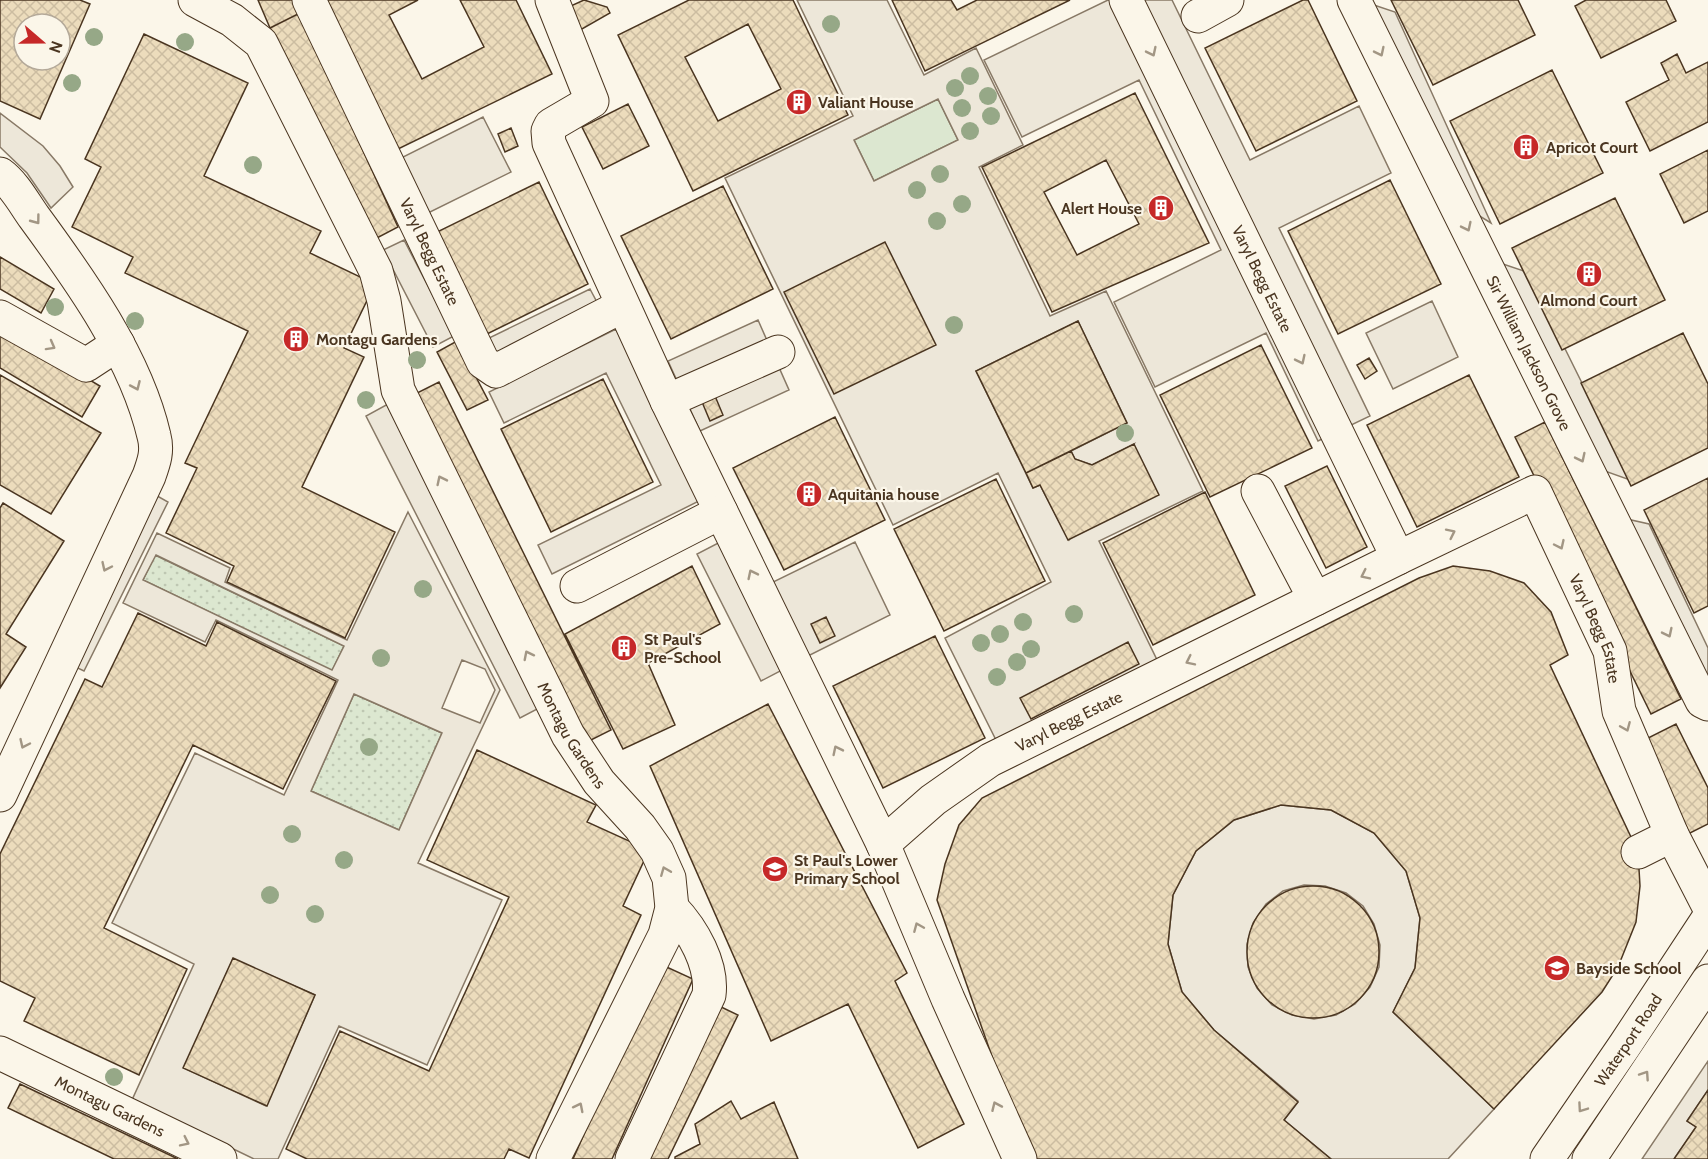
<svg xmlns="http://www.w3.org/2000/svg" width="1708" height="1159" viewBox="0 0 1708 1159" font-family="Cabin,sans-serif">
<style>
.grass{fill:url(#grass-dots);stroke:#887966;stroke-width:1.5}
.green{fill:#dce7d0;stroke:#887966;stroke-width:1.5}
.parking{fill:#ede7d9;stroke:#887966;stroke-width:1.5;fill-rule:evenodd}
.building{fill:url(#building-cross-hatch);stroke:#4a3520;stroke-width:1.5;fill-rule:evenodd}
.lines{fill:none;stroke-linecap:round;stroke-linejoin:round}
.minor-casing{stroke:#4a3520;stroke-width:35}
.major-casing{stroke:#4a3520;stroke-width:35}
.minor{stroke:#fbf6e9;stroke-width:33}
.major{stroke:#fbf6e9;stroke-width:33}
.tree{fill:#96a887}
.oneway{stroke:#a29684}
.labels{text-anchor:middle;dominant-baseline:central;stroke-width:4.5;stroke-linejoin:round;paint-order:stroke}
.poi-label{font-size:16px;font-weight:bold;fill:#4a3520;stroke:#fbf6e9;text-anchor:start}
.street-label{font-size:16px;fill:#4a3520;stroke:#fbf6e9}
</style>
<defs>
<pattern id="grass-dots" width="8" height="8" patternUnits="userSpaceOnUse" patternTransform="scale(1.5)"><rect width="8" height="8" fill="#dce7d0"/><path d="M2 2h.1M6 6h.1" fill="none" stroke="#bec7b2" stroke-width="1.8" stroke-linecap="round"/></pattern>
<pattern id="building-cross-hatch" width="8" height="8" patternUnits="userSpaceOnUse" patternTransform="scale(1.5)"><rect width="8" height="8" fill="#ecdcbc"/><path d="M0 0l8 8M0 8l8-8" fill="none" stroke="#ccbda1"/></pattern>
</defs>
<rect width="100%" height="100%" fill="#fbf6e9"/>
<!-- grass -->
<path class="grass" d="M155 555 344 646 332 671 143 580Z
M354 694 442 733 399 830 311 791Z"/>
<!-- green -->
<path class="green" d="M938 99 958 140 874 181 854 140Z"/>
<!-- parking -->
<path class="parking" d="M797 0H887L924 75 976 48 1023 145 979 167 1050 316 1106 291 1203 491 1099 541 1160 666 998 744 945 638 1051 582 998 473 893 525 725 178 853 116ZM938 99 958 140 874 181 854 140ZM1078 321 1127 423 1071 451 1075 459 1092 465 1134 444 1069 540 1040 485 1033 488 976 371Z
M1108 0H1172L1250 160 1359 106 1391 173 1279 228 1370 416 1318 441 1266 333 1155 387 1114 302 1221 250 1139 80 1022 137 984 60Z
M1362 1 1395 12 1491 223 1468 209Z
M0 113 43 146 60 166 73 187 51 208 27 173 0 147Z
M483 117 511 172 426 214 399 159Z
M404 240 454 336 433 347 383 250Z
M1494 261 1527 272 1630 480 1599 469Z
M590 289 599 306 497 355 489 338Z
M1432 301 1458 357 1393 389 1366 333Z
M758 320 789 390 700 431 668 361Z
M616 329 699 501 552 574 538 545 661 485 606 373 504 423 489 392Z
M388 404 543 706 520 718 366 416Z
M152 493 168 502 84 671 67 663Z
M408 512 500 690 418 863 502 900 427 1065 339 1026 278 1159H254L132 1100 194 964 112 923 195 753 284 795 338 680 216 620 205 642 123 603 157 533 230 568 225 582 347 640ZM156 555 344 646 332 670 143 580ZM462 660 485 669 495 690 480 723 442 708ZM354 694 442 733 399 830 311 791ZM233 959 315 995 266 1106 184 1068Z
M1618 517 1649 524 1708 648V679Z
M724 540 788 667 761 681 697 554Z
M855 542 890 615 806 657 771 583Z
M1281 805 1331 810 1374 833 1406 871 1420 918 1415 968 1393 1012 1494 1109 1448 1159H1331L1284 1120 1298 1101 1214 1030 1182 992 1168 944 1173 895 1196 851 1234 820ZM1304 885 1325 886 1346 893 1363 906 1374 924 1380 945 1379 967 1370 987 1355 1004 1336 1015 1314 1019 1292 1015 1272 1005 1257 988 1248 967 1247 944 1253 923 1266 904 1283 891Z
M1708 1061V1090L1687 1121 1696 1127 1674 1159H1642Z"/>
<!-- building -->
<path class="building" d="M0 0H80L90 4 40 119 0 101ZM24 24H60V60H24Z
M258 0H293L300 13 270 28Z
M324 0H418L389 15 422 79 484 47 460 0H516L552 74 396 150Z
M584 0 607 7 610 13 575 33 564 9Z
M689 0H793L848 115 693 191 618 35ZM748 24 781 89 718 121 685 57Z
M892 0H951L957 10 977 0H1070L925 71Z
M1303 0H1308L1357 101 1256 151 1205 48Z
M1391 0H1518L1535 35 1433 85Z
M1586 0H1666L1676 21 1601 58 1575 6Z
M300 13 398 227 375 239 270 28Z
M144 34 248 83 204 176 321 231 310 253 375 284 344 348 364 357 302 487 395 532 345 638 227 582 234 566 166 533 197 468 185 463 248 331 125 273 133 257 72 227 101 167 85 159Z
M1677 54 1686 73 1708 62V122L1650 151 1626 102 1669 80 1661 63Z
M1552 70 1603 173 1500 224 1450 121Z
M1135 93 1209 243 1052 312 982 167ZM1106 160 1139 224 1077 255 1044 192Z
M628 104 649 146 603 169 582 127Z
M511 128 518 146 505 152 498 134Z
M1708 150V211L1684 223 1660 174Z
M1390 180 1441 284 1338 334 1288 231Z
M539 182 588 284 487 334 437 232Z
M723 186 773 289 671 339 621 236Z
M1615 198 1665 300 1562 350 1512 248Z
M885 242 936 345 834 394 784 292Z
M0 257 54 289 41 313 0 289Z
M1078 321 1127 423 1026 473 976 371Z
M0 327 100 386 82 417 0 368Z
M1683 333 1708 384V448L1631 486 1581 383Z
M457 341 488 400 467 410 437 352Z
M1261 345 1312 448 1210 497 1160 395Z
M1369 358 1377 371 1365 379 1357 365Z
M0 375 101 433 51 514 0 485Z
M1469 375 1519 477 1417 527 1367 425Z
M603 379 653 482 551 532 501 429Z
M439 382 611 730 585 743 413 395Z
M715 396 723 415 710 421 702 402Z
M835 417 885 520 784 570 733 468Z
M1545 422 1681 699 1651 714 1515 437Z
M1134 444 1159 495 1068 540 1040 485 1033 488 1026 473 1071 451 1075 459 1092 465Z
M1327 466 1367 547 1326 568 1285 486Z
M1708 478V606L1694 613 1644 510Z
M996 479 1045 581 944 631 894 529Z
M1205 492 1255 595 1153 645 1103 543Z
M3 503 64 541 6 634 26 647 0 688V508Z
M692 566 720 624 648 663 675 725 623 749 565 634Z
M1453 566 1490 571 1524 583 1551 612 1568 655 1550 665 1638 852 1640 886 1636 922 1618 967 1602 992 1494 1109 1393 1012 1415 968 1420 918 1406 871 1374 833 1331 810 1281 805 1234 820 1196 851 1173 895 1168 944 1182 992 1214 1030 1298 1102 1284 1120 1331 1159H1028L937 900 945 864 959 825 982 798 1419 578Z
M138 613 206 646 217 622 336 681 283 789 193 745 104 928 187 969 139 1075 24 1021 35 998 0 981V854L85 679 102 687Z
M826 617 835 636 820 643 811 624Z
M935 636 985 738 883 788 833 686Z
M1128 642 1139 664 1031 719 1020 698Z
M768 704 907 973 895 981 964 1124 918 1148 848 1004 771 1041 650 766Z
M1676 724 1708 788V824L1684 836 1638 743Z
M477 750 596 805 587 822 649 850 623 906 641 915 529 1158 509 1149 504 1159H307L286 1149 340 1031 429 1071 509 897 427 860Z
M1247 952a66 66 0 1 1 132 0a66 66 0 1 1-132 0Z
M233 958 315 995 267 1106 183 1068Z
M660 964 693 979 612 1159H573Z
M717 1005 738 1015 668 1159H641Z
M20 1084 178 1159H114L8 1108Z
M1708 1090V1159H1674L1696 1127 1687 1121Z
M731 1101 741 1119 774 1102 798 1159H675V1157L700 1144 695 1124Z"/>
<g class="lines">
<defs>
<g id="minor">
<path id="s1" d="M195 0 232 20 261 43 376 271 384 301 398 390 568 735 599 782 640 827 657 851 669 878 672 908 665 935 553 1159"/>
<path id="s2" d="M309 0 483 362 496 371 622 306"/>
<path d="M552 0 592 101 551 125 548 131 549 143 667 401 883 844 948 999 1020 1159"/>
<path id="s3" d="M1354 0 1702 701 1708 704"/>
<path d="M1198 16 1227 0"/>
<path d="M0 174C14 184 24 203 34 217 81 281 136 358 154 436 158 451 154 462 149 476L0 795"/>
<path d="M0 317 86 365 118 344"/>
<path d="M667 401 778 352"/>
<path d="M1258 491 1315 599"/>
<path id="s4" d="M1398 558 1535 492 1610 651 1619 711 1672 835 1708 905"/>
<path d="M577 586 721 512"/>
<path id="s5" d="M883 844 933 800 990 760 1398 558 1126 0"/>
<path d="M1638 852 1672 835"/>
<path id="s6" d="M0 1053 220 1159"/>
<path d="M632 1159 709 995C713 965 693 930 672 908"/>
</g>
<g id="major">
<path id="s7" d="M1547 1159 1625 1045 1708 919"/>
<path d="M1589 1159 1708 981"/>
</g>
</defs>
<!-- minor casing -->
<use href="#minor" class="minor-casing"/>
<!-- major casing -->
<use href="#major" class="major-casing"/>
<!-- minor -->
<use href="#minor" class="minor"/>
<!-- major -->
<use href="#major" class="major"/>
</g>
<!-- trees -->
<g class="tree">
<circle cx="831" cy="24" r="9"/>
<circle cx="94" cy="37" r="9"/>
<circle cx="185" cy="42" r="9"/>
<circle cx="970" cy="76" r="9"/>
<circle cx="72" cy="83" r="9"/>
<circle cx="955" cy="88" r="9"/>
<circle cx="988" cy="96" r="9"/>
<circle cx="962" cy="108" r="9"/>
<circle cx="991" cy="116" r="9"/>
<circle cx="970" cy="131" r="9"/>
<circle cx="253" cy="165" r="9"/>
<circle cx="940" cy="174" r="9"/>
<circle cx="917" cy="190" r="9"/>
<circle cx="962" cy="204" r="9"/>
<circle cx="937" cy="221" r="9"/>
<circle cx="55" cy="307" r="9"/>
<circle cx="135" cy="321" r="9"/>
<circle cx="954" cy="325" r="9"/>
<circle cx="417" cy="360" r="9"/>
<circle cx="366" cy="400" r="9"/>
<circle cx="1125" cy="433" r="9"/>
<circle cx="423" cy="589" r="9"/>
<circle cx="1074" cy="614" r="9"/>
<circle cx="1023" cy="622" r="9"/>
<circle cx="1000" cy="634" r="9"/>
<circle cx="981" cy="643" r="9"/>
<circle cx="1031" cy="649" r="9"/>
<circle cx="381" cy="658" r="9"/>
<circle cx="1017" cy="662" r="9"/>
<circle cx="997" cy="677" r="9"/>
<circle cx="369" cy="747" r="9"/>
<circle cx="292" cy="834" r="9"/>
<circle cx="344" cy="860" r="9"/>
<circle cx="270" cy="895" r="9"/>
<circle cx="315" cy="914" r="9"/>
<circle cx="114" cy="1077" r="9"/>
</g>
<!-- one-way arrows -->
<defs><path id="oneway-chevron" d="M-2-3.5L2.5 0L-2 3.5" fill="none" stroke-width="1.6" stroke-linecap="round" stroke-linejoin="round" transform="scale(1.5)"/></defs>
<g class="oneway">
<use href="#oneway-chevron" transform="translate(1152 52) rotate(64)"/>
<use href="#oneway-chevron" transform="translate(1380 52) rotate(64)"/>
<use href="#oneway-chevron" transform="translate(36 220) rotate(53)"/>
<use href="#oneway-chevron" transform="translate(1467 227) rotate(64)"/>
<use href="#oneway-chevron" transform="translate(51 346) rotate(29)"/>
<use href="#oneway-chevron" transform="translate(1301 360) rotate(64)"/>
<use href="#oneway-chevron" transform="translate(136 386) rotate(66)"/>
<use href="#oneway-chevron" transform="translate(1581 458) rotate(64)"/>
<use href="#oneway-chevron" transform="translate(441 480) rotate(-116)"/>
<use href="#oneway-chevron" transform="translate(1451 533) rotate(-26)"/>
<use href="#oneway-chevron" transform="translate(1560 545) rotate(65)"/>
<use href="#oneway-chevron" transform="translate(106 567) rotate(115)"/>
<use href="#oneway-chevron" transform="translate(752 574) rotate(-116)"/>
<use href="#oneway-chevron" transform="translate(1365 575) rotate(154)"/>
<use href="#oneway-chevron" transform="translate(1668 633) rotate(64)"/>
<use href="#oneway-chevron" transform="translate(528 655) rotate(-117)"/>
<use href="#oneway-chevron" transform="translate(1190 661) rotate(154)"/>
<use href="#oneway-chevron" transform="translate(1626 727) rotate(67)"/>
<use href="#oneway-chevron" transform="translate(24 744) rotate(115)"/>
<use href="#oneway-chevron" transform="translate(837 750) rotate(-116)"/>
<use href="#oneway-chevron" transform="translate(665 871) rotate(-112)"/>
<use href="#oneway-chevron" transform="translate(918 927) rotate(-113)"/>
<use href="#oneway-chevron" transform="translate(1645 1075) rotate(-56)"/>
<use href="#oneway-chevron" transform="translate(996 1106) rotate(-114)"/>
<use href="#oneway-chevron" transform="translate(579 1107) rotate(-63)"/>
<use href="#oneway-chevron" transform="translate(1582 1108) rotate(125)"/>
<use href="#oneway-chevron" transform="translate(185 1142) rotate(26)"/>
</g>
<!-- icons -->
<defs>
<symbol id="building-disc" viewBox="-11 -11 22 22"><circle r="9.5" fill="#c62828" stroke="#fbf6e9"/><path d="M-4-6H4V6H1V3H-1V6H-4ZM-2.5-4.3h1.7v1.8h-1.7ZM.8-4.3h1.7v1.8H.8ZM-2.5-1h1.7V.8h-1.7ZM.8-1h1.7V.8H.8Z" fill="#fff"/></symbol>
<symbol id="school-disc" viewBox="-11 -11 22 22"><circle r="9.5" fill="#c62828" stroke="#fbf6e9"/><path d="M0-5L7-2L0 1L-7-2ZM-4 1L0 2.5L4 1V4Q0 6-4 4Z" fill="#fff"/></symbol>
</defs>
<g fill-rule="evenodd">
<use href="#building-disc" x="784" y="87" width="30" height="30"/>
<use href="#building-disc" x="1511" y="132" width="30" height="30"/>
<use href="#building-disc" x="1146" y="193" width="30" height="30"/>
<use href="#building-disc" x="1574" y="259" width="30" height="30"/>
<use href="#building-disc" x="281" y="324" width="30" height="30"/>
<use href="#building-disc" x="794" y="479" width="30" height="30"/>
<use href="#building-disc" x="609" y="633" width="30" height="30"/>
<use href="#school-disc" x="760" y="854" width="30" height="30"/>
<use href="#school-disc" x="1542" y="953" width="30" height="30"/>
</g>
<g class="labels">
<!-- poi labels -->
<g class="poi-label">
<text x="818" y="102">Valiant House</text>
<text x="1546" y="147">Apricot Court</text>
<text x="1142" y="208" text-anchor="end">Alert House</text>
<text x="1589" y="300" text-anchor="middle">Almond Court</text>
<text x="316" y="339">Montagu Gardens</text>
<text x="828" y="494">Aquitania house</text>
<text x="644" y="639">St Paul's<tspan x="644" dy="18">Pre-School</tspan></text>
<text x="794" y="860">St Paul's Lower<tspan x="794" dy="18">Primary School</tspan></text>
<text x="1576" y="968">Bayside School</text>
</g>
<!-- street labels -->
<g class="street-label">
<text stroke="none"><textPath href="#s2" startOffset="279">Varyl Begg Estate</textPath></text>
<text transform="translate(1262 279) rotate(64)">Varyl Begg Estate</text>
<text stroke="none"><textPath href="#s3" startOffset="394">Sir William Jackson Grove</textPath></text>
<text stroke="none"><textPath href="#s4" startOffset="302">Varyl Begg Estate</textPath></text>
<text stroke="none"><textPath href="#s5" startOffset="224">Varyl Begg Estate</textPath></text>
<text stroke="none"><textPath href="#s1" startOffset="842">Montagu Gardens</textPath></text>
<text stroke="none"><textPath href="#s7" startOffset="144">Waterport Road</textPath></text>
<text stroke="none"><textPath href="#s6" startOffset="122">Montagu Gardens</textPath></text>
</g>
</g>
<!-- north arrow -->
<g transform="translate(42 42) rotate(110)"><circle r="28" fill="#fbf6e9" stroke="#b4a999" stroke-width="1.5"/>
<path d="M0-4.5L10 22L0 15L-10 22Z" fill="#c62828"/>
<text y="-9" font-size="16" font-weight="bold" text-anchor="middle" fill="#4a3520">N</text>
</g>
</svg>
